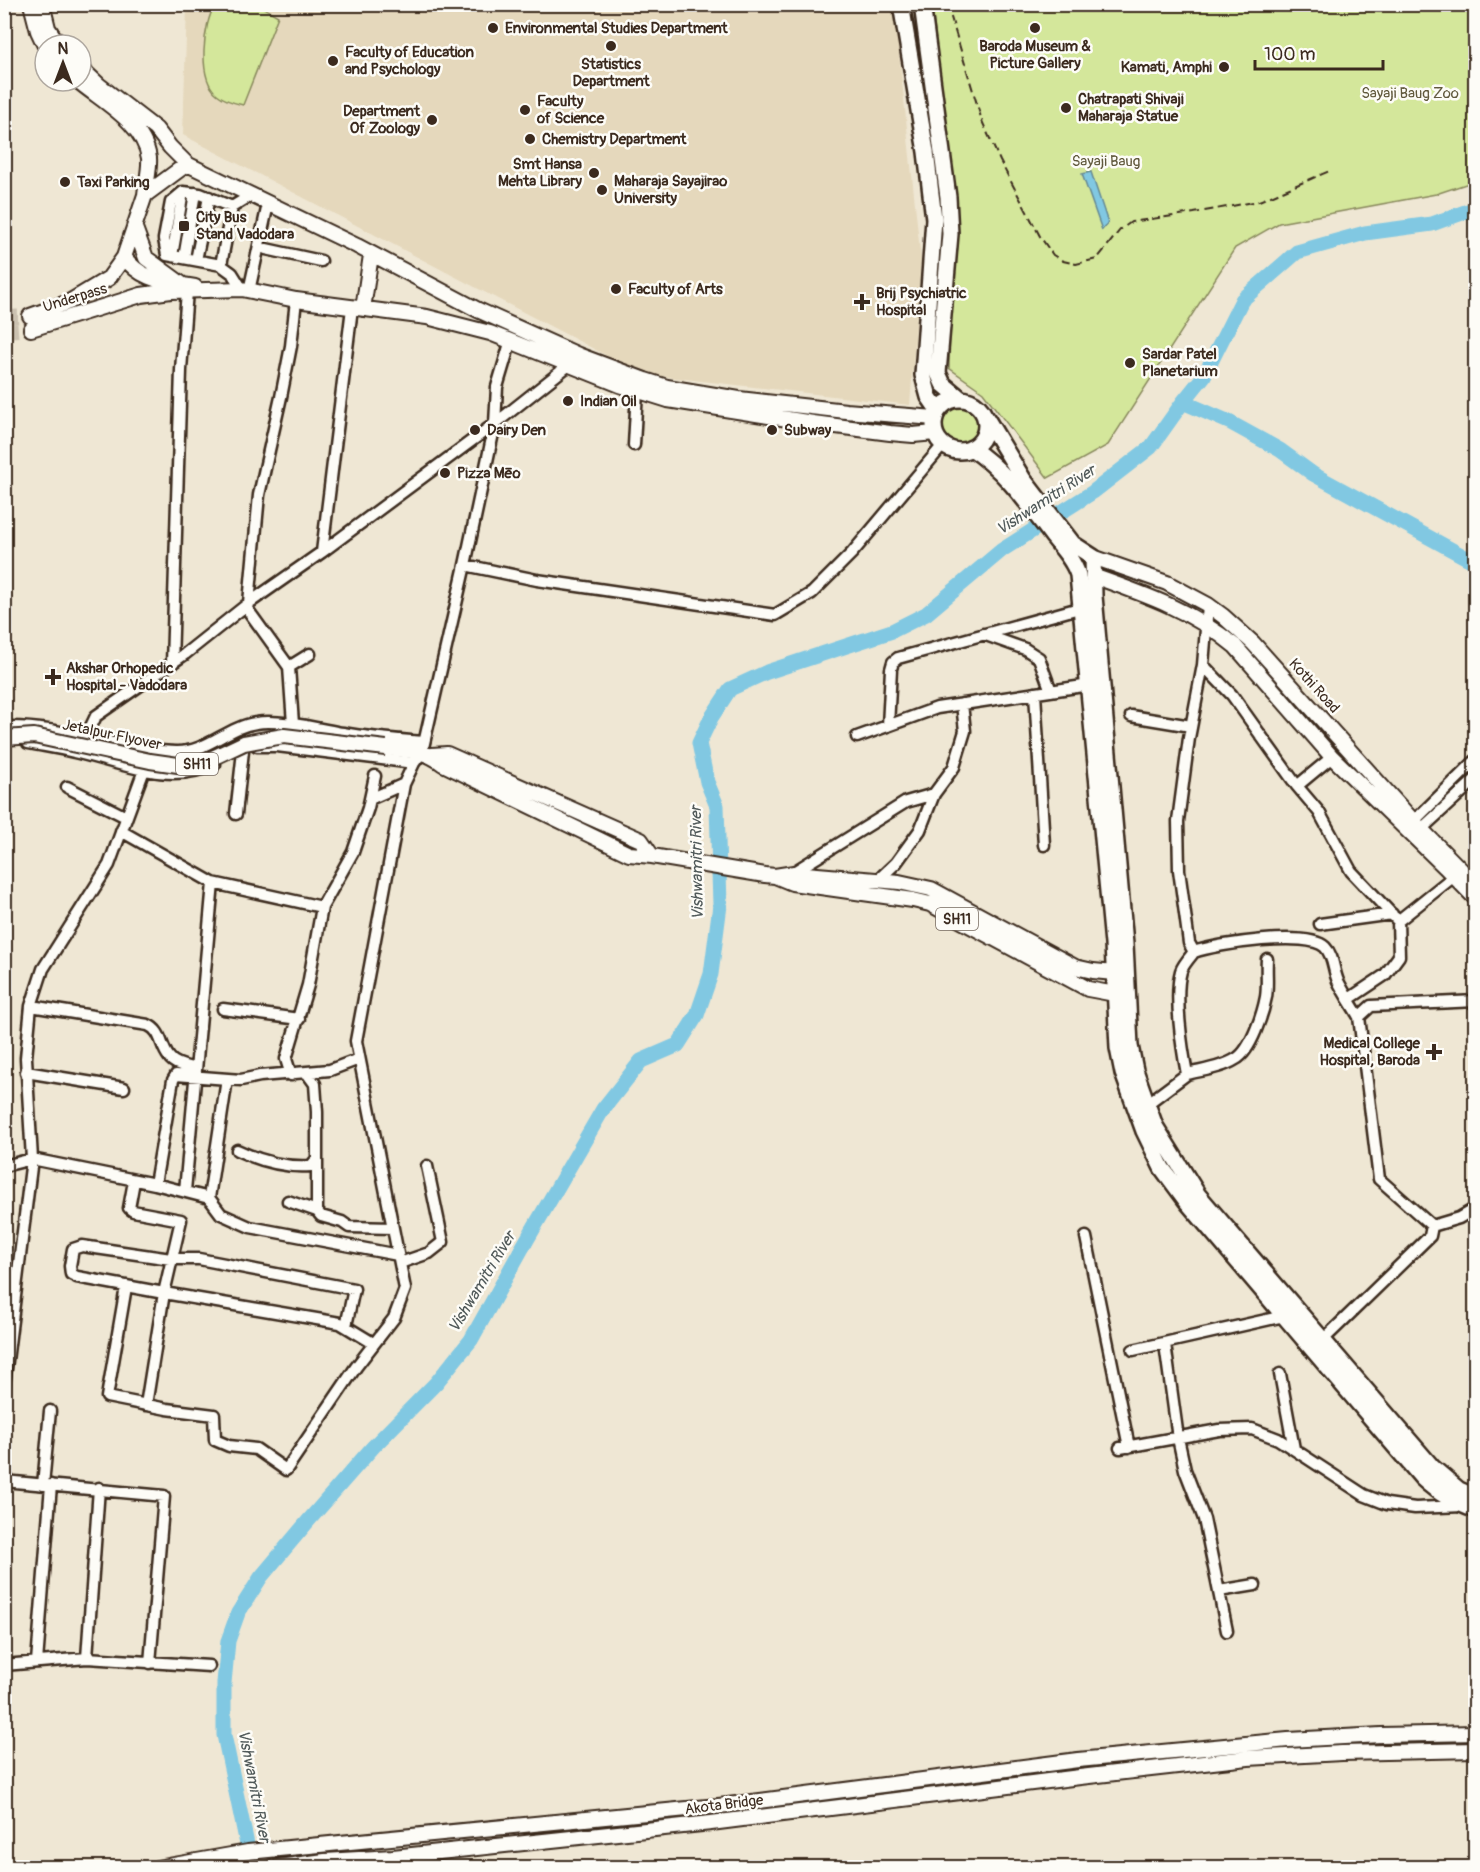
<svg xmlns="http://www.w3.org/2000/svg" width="1480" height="1872" viewBox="0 0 1480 1872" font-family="Pangolin,sans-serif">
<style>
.built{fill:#e5d8bc}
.green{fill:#d4e79b;stroke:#88885c;stroke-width:1.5}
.water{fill:#81c8e2;stroke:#658994;stroke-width:1.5}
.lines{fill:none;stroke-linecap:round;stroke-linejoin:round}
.river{stroke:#81c8e2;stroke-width:15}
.major-tunnel{stroke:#cbc1b0;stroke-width:14;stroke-dasharray:14 7;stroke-linecap:butt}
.minor-casing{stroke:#3b2a1e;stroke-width:15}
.major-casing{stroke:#3b2a1e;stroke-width:18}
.highway-casing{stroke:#3b2a1e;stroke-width:20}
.minor{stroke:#fdfcf7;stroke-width:10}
.major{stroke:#fdfcf7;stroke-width:14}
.highway{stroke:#fdfcf7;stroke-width:15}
.rail{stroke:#3b2a1e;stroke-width:2;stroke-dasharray:9 4.5;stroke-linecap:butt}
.major-bridge-casing{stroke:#3b2a1e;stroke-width:18;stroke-linecap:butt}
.major-bridge{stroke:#fdfcf7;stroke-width:14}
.poi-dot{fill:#3b2a1e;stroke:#fdfcf7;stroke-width:2}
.labels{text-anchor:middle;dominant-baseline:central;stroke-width:5;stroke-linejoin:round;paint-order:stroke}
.shield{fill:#fdfcf7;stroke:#75695f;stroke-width:1.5}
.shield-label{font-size:14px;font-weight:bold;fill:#3b2a1e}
.poi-label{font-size:15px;font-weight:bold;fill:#3b2a1e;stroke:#fdfcf7;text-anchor:start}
.park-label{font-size:15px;fill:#61593d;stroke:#fdfcf7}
.street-label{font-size:15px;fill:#3b2a1e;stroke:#fdfcf7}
.water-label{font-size:16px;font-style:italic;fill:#505959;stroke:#fdfcf7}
</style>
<rect width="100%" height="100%" fill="#efe7d4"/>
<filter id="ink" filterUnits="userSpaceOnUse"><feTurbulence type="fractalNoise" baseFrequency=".0167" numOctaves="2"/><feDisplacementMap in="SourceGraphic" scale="12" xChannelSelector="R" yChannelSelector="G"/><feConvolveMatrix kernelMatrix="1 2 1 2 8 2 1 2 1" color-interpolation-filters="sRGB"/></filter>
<g filter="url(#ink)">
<!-- built -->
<path class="built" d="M187 5H894L921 261 910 405 642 374 183 135Z"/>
<!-- green -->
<path class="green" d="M215 5H259L278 16 243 105C234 103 224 100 217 94 197 78 203 24 215 5Z
M932 5H1475V181L1436 194 1279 223 1235 248 1108 445 1048 478 983 392 949 368 951 281 956 235Z
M942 425a19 19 0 1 1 38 0a19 19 0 1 1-38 0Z"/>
<!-- water -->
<path class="water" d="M1091 172 1108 223 1102 230 1082 174Z"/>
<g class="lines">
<!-- river -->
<path class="river" d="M1183 402 1229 422 1280 450 1313 474 1476 563
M252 1868 224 1735V1683L228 1641 238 1613 261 1577 309 1520 373 1447 436 1383 471 1340 521 1250 603 1109 641 1061 678 1045 697 1015 711 974 720 905 717 806 707 782 699 743 711 718 730 689 767 672 892 631 926 614 1002 550 1093 492 1151 447 1183 402 1204 376 1242 300 1297 252 1365 233 1432 224 1476 208"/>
<!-- major-tunnel -->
<path class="major-tunnel" d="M4 317 30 316
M4 331 31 329"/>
<defs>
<path id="minor" d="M266 249 321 261
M172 256 183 192
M184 258 195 193
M196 260 209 197
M221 265 232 207
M242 289 232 273 221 265 167 255 164 239 171 202 183 192 200 194 232 207 250 196
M249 291 268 204
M634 445 637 391
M322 552 352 308
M465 565 537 580 775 615 812 593 852 553 943 445
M249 603 259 495 281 397 291 346 296 300
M245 606 289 667 293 724
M983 634 1025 649 1039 658 1051 691
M172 664 181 370 187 291
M1203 665 1232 695 1297 786
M289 667 310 654
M1035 693 1044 845
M1131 716 1191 726
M888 726 891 669 893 662 898 658 1083 607
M4 727C63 725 118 750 176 752 206 753 227 727 256 723 279 719 319 729 343 733 370 738 397 740 424 742
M86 737 96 716 185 654 249 603 322 552 501 419 569 365
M857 737 937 708 1090 685
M28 743C43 746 59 748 74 752 119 762 170 786 215 764
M257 746H277L414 763
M1332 757 1297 786 1319 812 1351 871 1398 921 1399 956 1385 975 1349 999
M67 787 126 817
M370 799 404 784
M236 814 243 751
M1408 827 1476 760
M121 831 213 883
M1416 834 1476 779
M792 873 906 802 934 794 954 767 965 731 962 704
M878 880 896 863 920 830 934 794
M1398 921 1454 876
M1320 924 1392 914
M1194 952C1217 944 1308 930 1325 947 1334 956 1333 970 1338 981 1344 993 1352 1005 1359 1017
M31 1006 148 1025C162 1031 160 1046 169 1057 174 1065 187 1067 196 1069
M223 1009 299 1019
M26 1072 124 1088
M1187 1074C1203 1070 1222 1068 1236 1059 1251 1051 1263 1013 1266 997 1268 985 1266 972 1267 959
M291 1075 286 1059 308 985 322 907
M1147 1104 1187 1074C1182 1048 1174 996 1181 971 1183 965 1190 957 1194 952L1189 943 1179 870 1178 821 1189 738 1203 665 1208 605
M237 1150C260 1161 285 1168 311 1166L317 1159V1112L315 1084 307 1073
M317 1159V1211
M4 1166 32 1159 155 1184 209 1198 221 1214 250 1227 398 1255
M134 1181 129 1208 133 1211 181 1220 164 1293 77 1277 71 1274 70 1266 73 1249 82 1246 171 1259H199L354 1289 346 1326
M155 1184 173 1080 176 1075 241 1080 260 1076 330 1070 359 1059
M185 1191 213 883 322 907 353 852 368 808 375 776
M209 1198 227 1079
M288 1201 317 1211 321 1216 342 1222 349 1227 393 1228
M1432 1226 1459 1218 1476 1208
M1086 1237 1129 1447
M400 1263 429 1253 443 1242 427 1166
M126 1287 107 1397 167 1409 214 1415 215 1440 229 1446 256 1449 286 1470 356 1367 394 1318 405 1289 356 1041 404 784 414 763 422 752 465 565 495 424 497 387 511 340
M1323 1340 1430 1236 1432 1226 1379 1179 1359 1017 1371 1006 1476 1001
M1165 1344 1178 1438 1185 1470 1204 1519 1227 1631
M1133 1350 1284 1316
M1280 1374 1294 1449
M4 1385 32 1159 26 1058 31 1006 43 969 109 865 151 751
M146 1405 164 1293 340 1323 373 1343
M1120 1448 1219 1430 1252 1429 1278 1439 1364 1495 1387 1504 1415 1508 1463 1506
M4 1481 164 1496 150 1663
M43 1485 50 1411
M1219 1591 1255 1585
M87 1658 99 1488
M37 1662 51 1485
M4 1665 87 1658 209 1666"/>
<path id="major" d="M31 4 38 31 45 46
M42 4 48 28 59 45
M81 68 99 85 156 129 170 147 187 164 357 246 478 310 578 355 645 380 667 387 739 399 846 411 935 418
M78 81C103 102 144 123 149 158 150 170 146 183 145 195
M135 228 146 258 183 285 195 287
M124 257C139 277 157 281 179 284
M363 309 371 255
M30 316 69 302 109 278 124 257 145 195 187 164
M31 329 141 295 171 291 242 289 296 300 427 317 490 333 620 385 668 400 813 423 890 433 913 435 935 433
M1093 557 1167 583 1208 605 1223 616 1253 643 1414 822 1476 885
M1093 576C1144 594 1193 611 1235 646L1332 757 1445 867 1476 899
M386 748C408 751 424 749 443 764L629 854 652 856 765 875 775 876 794 873 899 882 931 889 1075 967 1093 971 1125 974
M432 755 447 754 641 840 652 856
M775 876 792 883 913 900 930 904 1088 989 1115 994 1126 993
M157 1868 248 1852 728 1805 1078 1760 1288 1740 1381 1735 1476 1733
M271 1868 325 1861 393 1857 711 1823 1080 1777 1248 1758 1342 1753 1476 1750"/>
<path id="highway" d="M901 4 926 152 934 219 923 375 929 397 938 410
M922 4 948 197 950 234 938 373 943 384 961 399
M934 425a26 26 0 1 1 52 0a26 26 0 1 1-52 0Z
M985 416 1023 479 1073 544 1093 557 1094 596 1125 944 1130 1046 1135 1070 1147 1104 1155 1126 1198 1195 1432 1467 1459 1490 1476 1497
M971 448C1006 471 1028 504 1053 537 1062 548 1074 561 1078 575L1113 944 1118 1048 1123 1073 1144 1131 1162 1168 1188 1203 1422 1478C1439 1494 1454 1502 1476 1510"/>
</defs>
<!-- minor casing -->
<use href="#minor" class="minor-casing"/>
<!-- major casing -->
<use href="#major" class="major-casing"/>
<!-- highway casing -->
<use href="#highway" class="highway-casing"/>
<!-- minor -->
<use href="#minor" class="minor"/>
<!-- major -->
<use href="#major" class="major"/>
<!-- highway -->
<use href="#highway" class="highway"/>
<!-- rail -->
<path class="rail" d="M947 4 982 121 1000 161 1041 238 1053 255 1063 261 1076 264 1097 259 1120 230 1131 222 1194 213 1259 201 1332 170
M4 304 7 357 4 426"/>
<defs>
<path id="major-bridge" d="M4 738 34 736 150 761 185 766 202 763 244 743 284 736 386 748"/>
</defs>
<!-- major-bridge casing -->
<use href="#major-bridge" class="major-bridge-casing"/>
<!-- major-bridge -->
<use href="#major-bridge" class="major-bridge"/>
</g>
</g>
<!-- markers -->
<g class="poi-dot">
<circle cx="493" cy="28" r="6"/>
<circle cx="1035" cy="28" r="6"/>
<circle cx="611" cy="46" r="6"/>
<circle cx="333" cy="61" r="6"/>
<circle cx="1224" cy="67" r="6"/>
<circle cx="1066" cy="108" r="6"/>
<circle cx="525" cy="110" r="6"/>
<circle cx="432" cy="120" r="6"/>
<circle cx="530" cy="139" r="6"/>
<circle cx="594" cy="173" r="6"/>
<circle cx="65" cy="182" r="6"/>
<circle cx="602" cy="190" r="6"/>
<rect x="178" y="220" width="12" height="12" rx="3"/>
<circle cx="616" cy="289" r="6"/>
<path d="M859 293h6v6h6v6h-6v6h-6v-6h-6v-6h6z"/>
<circle cx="1130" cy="363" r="6"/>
<circle cx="568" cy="401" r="6"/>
<circle cx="475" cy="430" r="6"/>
<circle cx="772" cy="430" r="6"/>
<circle cx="445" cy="473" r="6"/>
<path d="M50 668h6v6h6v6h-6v6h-6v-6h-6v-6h6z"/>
<path d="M1431 1043h6v6h6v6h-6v6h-6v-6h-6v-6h6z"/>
</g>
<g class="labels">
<!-- shield labels -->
<g class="shield">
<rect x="176" y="753" width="42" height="22" rx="4.5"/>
<rect x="936" y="908" width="42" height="22" rx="4.5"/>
</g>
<g class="shield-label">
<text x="197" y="764">SH11</text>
<text x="957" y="919">SH11</text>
</g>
<!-- poi labels -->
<g class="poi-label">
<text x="505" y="28">Environmental Studies Department</text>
<text x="1035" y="46" text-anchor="middle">Baroda Museum &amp;<tspan x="1035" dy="17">Picture Gallery</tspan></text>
<text x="345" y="52">Faculty of Education<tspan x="345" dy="17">and Psychology</tspan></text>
<text x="611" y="64" text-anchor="middle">Statistics<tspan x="611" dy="17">Department</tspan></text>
<text x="1212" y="67" text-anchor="end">Kamati, Amphi</text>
<text x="1078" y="99">Chatrapati Shivaji<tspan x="1078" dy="17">Maharaja Statue</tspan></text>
<text x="537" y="101">Faculty<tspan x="537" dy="17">of Science</tspan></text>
<text x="420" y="111" text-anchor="end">Department<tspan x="420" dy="17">Of Zoology</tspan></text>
<text x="542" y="139">Chemistry Department</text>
<text x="582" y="164" text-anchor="end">Smt Hansa<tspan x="582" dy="17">Mehta Library</tspan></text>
<text x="614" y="181">Maharaja Sayajirao<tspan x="614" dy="17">University</tspan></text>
<text x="77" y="182">Taxi Parking</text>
<text x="196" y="217">City Bus<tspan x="196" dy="17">Stand Vadodara</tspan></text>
<text x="628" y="289">Faculty of Arts</text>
<text x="876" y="293">Brij Psychiatric<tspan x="876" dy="17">Hospital</tspan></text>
<text x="1142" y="354">Sardar Patel<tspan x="1142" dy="17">Planetarium</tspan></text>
<text x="580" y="401">Indian Oil</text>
<text x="487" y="430">Dairy Den</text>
<text x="784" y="430">Subway</text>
<text x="457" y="473">Pizza Mēo</text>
<text x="66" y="668">Akshar Orhopedic<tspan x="66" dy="17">Hospital - Vadodara</tspan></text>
<text x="1420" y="1043" text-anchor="end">Medical College<tspan x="1420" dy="17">Hospital, Baroda</tspan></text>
</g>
<!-- park labels -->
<g class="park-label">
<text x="1410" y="93">Sayaji Baug Zoo</text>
<text x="1106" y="161">Sayaji Baug</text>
</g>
<!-- street labels -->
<g class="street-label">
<text transform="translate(75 298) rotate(-17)">Underpass</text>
<text transform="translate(1314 686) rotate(48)">Kothi Road</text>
<text transform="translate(112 735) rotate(12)">Jetalpur Flyover</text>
<text transform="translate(724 1805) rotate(-7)">Akota Bridge</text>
</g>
<!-- water labels -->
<g class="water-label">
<text transform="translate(1046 500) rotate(-33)">Vishwamitri River</text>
<text transform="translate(697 863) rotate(-91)">Vishwamitri River</text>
<text transform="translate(482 1282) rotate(-59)">Vishwamitri River</text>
<text transform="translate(254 1786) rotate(79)">Vishwamitri River</text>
</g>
</g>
<!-- margin -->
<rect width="1480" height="1872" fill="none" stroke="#fdfcf7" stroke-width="24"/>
<rect x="12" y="12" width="1456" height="1848" fill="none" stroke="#3b2a1e" stroke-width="2" filter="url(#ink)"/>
<!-- north arrow -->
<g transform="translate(63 63)"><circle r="28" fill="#fdfcf7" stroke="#afa8a0" stroke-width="1.5"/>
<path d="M0-4.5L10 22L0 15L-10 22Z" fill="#3b2a1e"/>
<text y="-9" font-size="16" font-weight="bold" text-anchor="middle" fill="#3b2a1e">N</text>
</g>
<!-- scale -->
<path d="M1255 60v9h128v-9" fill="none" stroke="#3b2a1e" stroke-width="3"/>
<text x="1264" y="60" font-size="18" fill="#3b2a1e" stroke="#fdfcf7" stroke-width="4.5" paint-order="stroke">100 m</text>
</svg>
